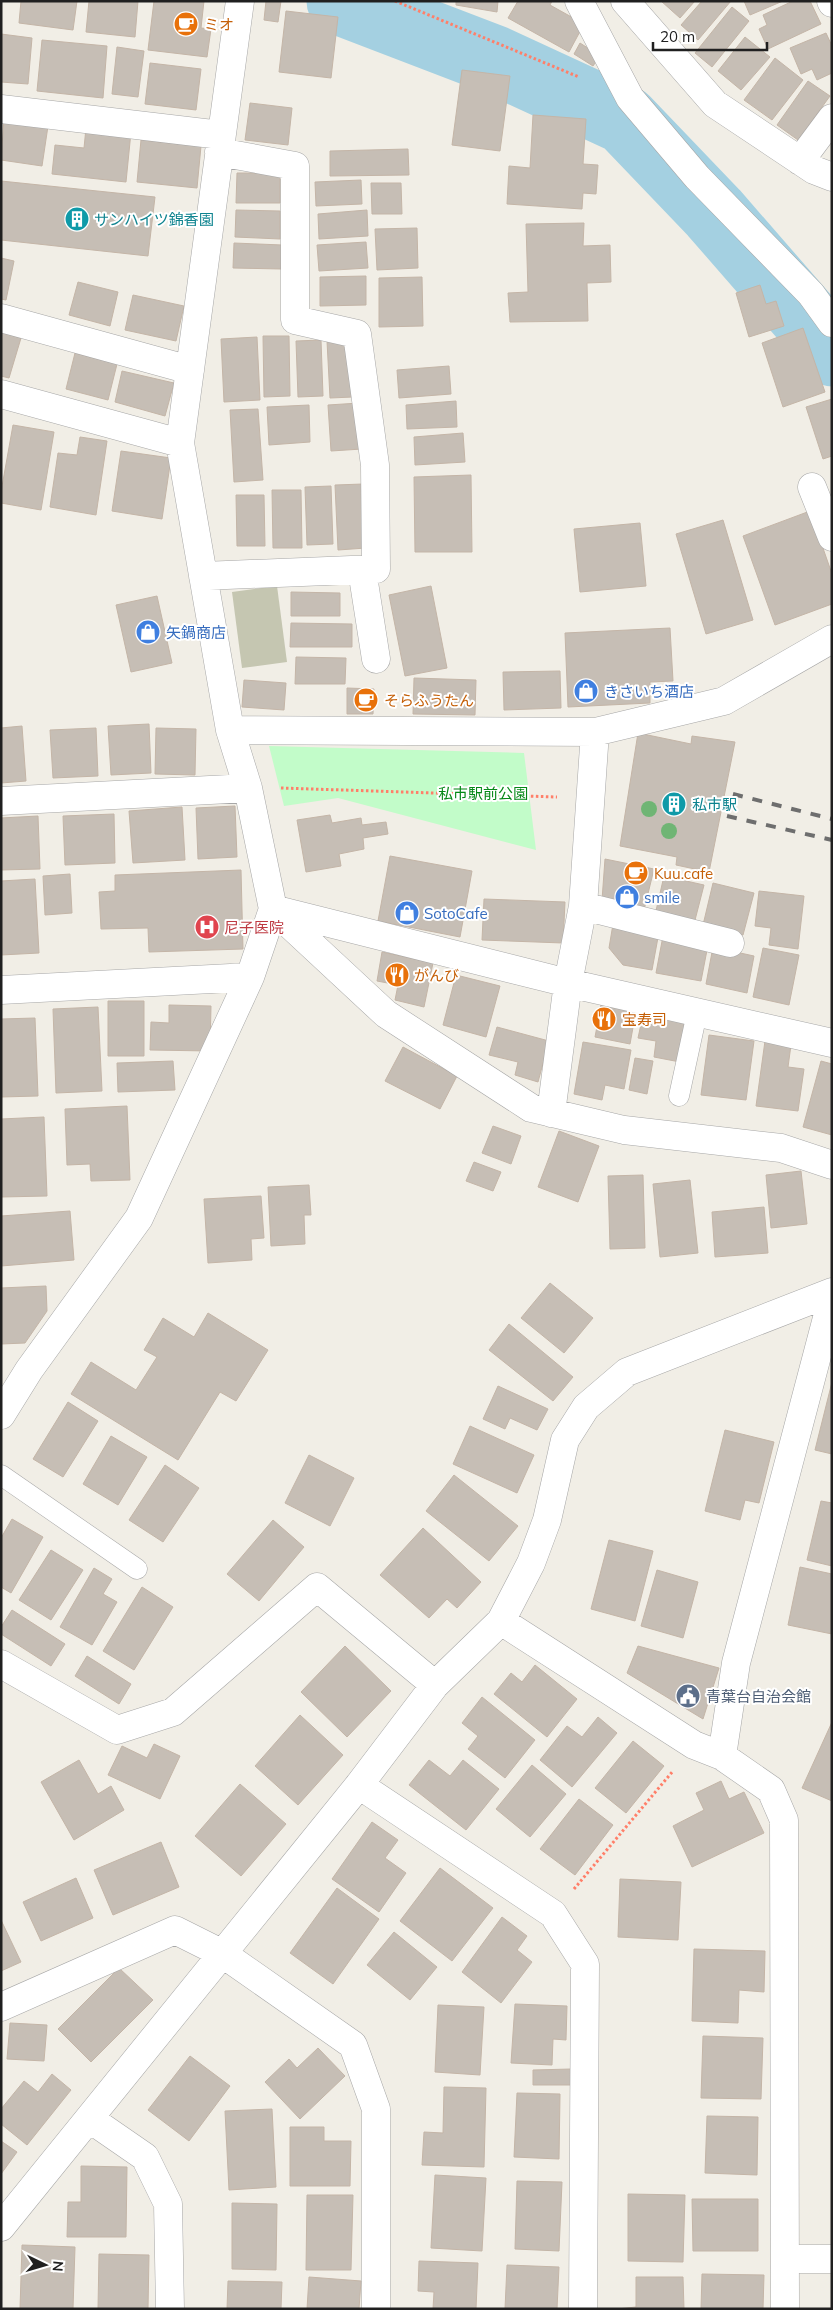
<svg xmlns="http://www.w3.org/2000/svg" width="833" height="2310" viewBox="0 0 833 2310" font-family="Mulish,'Noto Sans JP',sans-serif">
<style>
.construction{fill:#c5c6b1}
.park{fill:#c2fcc9}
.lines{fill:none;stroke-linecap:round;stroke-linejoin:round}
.river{stroke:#a4d0e1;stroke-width:69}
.building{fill:#c6beb5;stroke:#c4b5a7}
.service-casing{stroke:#a7a7a7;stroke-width:21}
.minor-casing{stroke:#a7a7a7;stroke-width:29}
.path{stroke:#ff7f69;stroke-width:3;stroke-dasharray:2.5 2.5;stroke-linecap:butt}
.service{stroke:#fff;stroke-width:20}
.minor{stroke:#fff;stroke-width:28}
.rail{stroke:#6e6e6e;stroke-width:4;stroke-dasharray:10 10;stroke-linecap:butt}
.tree{fill:#6fb574}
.labels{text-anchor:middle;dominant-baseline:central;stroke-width:4;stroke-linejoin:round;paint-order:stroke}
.food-label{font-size:15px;fill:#c56008;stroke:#fff;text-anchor:start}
.culture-label{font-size:15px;fill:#0d838f;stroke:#fff;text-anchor:start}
.shop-label{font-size:15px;fill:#366cbe;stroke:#fff;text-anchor:start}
.park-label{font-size:15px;fill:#058716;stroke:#fff}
.health-label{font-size:15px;fill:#be3a42;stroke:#fff;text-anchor:start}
.service-label{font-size:15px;fill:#4e5e75;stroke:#fff;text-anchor:start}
</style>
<rect width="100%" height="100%" fill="#f1eee6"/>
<!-- construction -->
<path class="construction" d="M277 586 287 662 242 668 232 592Z"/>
<!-- park -->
<path class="park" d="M269 746 524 753 536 850 338 798 284 806Z"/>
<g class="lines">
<!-- river -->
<path class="river" d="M341 1 495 60 625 120 714 213 815 329 832 352"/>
</g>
<!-- building -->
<path class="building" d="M21 1H77L73 30 19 23Z
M89 1H138L135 37 86 32Z
M154 1H204L201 28 211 29 207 57 148 50Z
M266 1H281L278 22 264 20Z
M456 1H498L497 12 456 5Z
M518 1H552L550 5 584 24 569 52 508 18Z
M661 1H695L680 18Z
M702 1H731L698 40 681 25Z
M744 1H783L750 15Z
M793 1H810L821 24 768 49 759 29 767 25 763 15Z
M732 7 749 21 712 67 695 53Z
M286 11 338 17 331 78 279 72Z
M826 33 832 46V73L817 80 812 69 801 74 790 48Z
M1 34 32 38 28 84 1 82Z
M745 37 770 57 741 90 718 71Z
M42 40 107 46 103 98 37 91Z
M580 43 600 56 593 66 574 54Z
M117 47 144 51 138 97 112 94Z
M775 58 803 80 772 120 744 100Z
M150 63 201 69 196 110 145 104Z
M462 70 510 76 500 151 452 145Z
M808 81 830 96 798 140 777 125Z
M250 103 292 108 288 145 245 140Z
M533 115 586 119 583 164 598 165 596 194 583 193 582 209 507 204 509 166 530 168Z
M4 119 48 126 42 166 1 160Z
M86 128 131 132 126 182 52 174 55 145 84 148Z
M141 140 201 146 197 188 137 182Z
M408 149 409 175 330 176V151Z
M237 173H280V203H236Z
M361 180 362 204 316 206 315 182Z
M1 181 155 197 148 256 1 240Z
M371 183H401L402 214H372Z
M236 210 280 211V239L235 237Z
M367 210 368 236 319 239 318 214Z
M584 223 583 246 610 245 611 282 587 283 588 321 510 322 508 293 528 292 526 224Z
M417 228 418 268 377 270 375 229Z
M366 242 368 268 319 271 317 245Z
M234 243 282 245 281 269 233 268Z
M1 258 14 261 6 300 1 299Z
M366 276V305L320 306V277Z
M422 277 423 326 379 327V278Z
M78 282 118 292 110 326 69 315Z
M760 285 766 304 776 301 784 326 749 337 736 293Z
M133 295 184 306 176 341 125 330Z
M803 328 825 392 783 407 762 343Z
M1 332 21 338 9 378 1 376Z
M263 336H289L290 396 264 397Z
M257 337 260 400 224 402 221 339Z
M321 340 323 396 298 397 296 341Z
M350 340 353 397 330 398 327 341Z
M75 353 117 364 108 400 66 389Z
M449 366 451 394 399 398 397 370Z
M122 371 174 383 165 416 115 402Z
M832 399V456L823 459 806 407Z
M456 401 457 427 407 429 406 405Z
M359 403 362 449 331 451 328 405Z
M309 405 310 442 269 445 267 407Z
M258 409 263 480 234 482 230 410Z
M13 425 54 432 41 510 1 503V492Z
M463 433 465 462 415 465 414 437Z
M80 437 107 441 96 515 50 507 58 453 77 455Z
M121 451 171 458 162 519 112 511Z
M471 475 472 552H415L414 477Z
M363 484 366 548 338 550 335 485Z
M331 486 333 544 307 545 305 487Z
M272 490H301L302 548H273Z
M236 495H264L265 546H237Z
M810 511 832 574V604L775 625 743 536Z
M723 520 753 620 706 634 676 534Z
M640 523 646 586 580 592 574 529Z
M431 586 447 668 405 676 389 595Z
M291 592 340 593V616H291Z
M157 596 172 663 131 672 116 605Z
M291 623 352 624V647H290Z
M670 628 673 681 650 682V703L568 707 565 633Z
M296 657 346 658 345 684H295Z
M560 671 561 708 504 710 503 672Z
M414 678 476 680 475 715 413 714Z
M244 680 286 683 284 710 242 707Z
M347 688 374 689 373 714H347Z
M149 724 151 773 111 775 108 726Z
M22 726 26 781 1 783V728Z
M96 728 98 776 53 778 50 730Z
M156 728 196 729 195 775 155 774Z
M638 733 691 744 692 736 735 742 709 872 676 865 677 857 620 846Z
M235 806 237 857 198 859 196 808Z
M182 807 185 860 133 863 129 811Z
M114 814 115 863 65 865 63 816Z
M330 815 332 823 361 818 362 825 386 822 388 834 363 838 364 849 339 854 341 866 306 872 297 820Z
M38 816 40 869 1 870V818Z
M390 856 472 871 460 937 378 921Z
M605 859 654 869 644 910 602 900Z
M241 870 243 949 149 952 148 928 101 929 99 892 115 891V875Z
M70 874 72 913 45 915 43 876Z
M664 876 704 885 694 924 655 915Z
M35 879 39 953 1 955V881Z
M713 883 754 893 743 935 703 925Z
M759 891 804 896 798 949 769 945 771 928 755 926Z
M484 899 565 902 563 943 482 940Z
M613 924 659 932 652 970 623 965 609 948Z
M663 936 708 945 701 981 656 973Z
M713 947 754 956 747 993 706 984Z
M763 948 799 955 789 1005 753 997Z
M382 952 433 963 424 1007 395 1000 398 985 377 981Z
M456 975 500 986 486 1037 443 1025Z
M108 1001H144V1056H108Z
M169 1005 211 1006 210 1051 150 1050 151 1022 169 1023Z
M601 1005 636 1011 630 1044 595 1037Z
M98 1007 102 1091 56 1093 53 1009Z
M643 1015 687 1023 680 1062 654 1057 656 1041 638 1038Z
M35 1018 38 1096 1 1097V1019Z
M497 1027 549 1041 538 1082 515 1075 518 1062 489 1055Z
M709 1035 754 1041 746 1100 701 1095Z
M765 1041 791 1045 788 1067 804 1069 798 1111 756 1106Z
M583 1042 631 1050 624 1089 605 1085 602 1100 574 1094Z
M403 1047 457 1076 440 1109 385 1081Z
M635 1058 653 1061 647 1094 629 1090Z
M173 1061 175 1090 118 1092 117 1063Z
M821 1061 832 1064V1135L803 1127Z
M127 1106 130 1180 91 1181 90 1164 67 1165 65 1109Z
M44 1117 47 1196 1 1197V1119Z
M493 1126 521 1136 511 1164 482 1153Z
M559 1131 599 1146 578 1202 538 1187Z
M474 1162 501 1172 493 1191 466 1181Z
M801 1171 807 1224 771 1228 766 1175Z
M643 1175 645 1248 610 1249 608 1176Z
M690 1180 698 1253 660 1257 653 1184Z
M309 1185 311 1215H304L305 1244 271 1246 268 1187Z
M261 1196 264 1238 251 1239 252 1260 208 1263 204 1199Z
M764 1207 768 1253 715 1257 712 1212Z
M70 1211 74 1260 1 1266V1216Z
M550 1283 593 1318 564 1353 521 1318Z
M46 1286 47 1311 25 1343 1 1344V1288Z
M208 1313 268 1350 236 1401 220 1392 178 1460 71 1394 91 1362 136 1390 157 1357 144 1350 163 1318 194 1337Z
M509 1324 573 1377 553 1401 489 1350Z
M832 1382V1454L815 1450Z
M498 1386 548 1409 537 1430 510 1418 505 1429 483 1419Z
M68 1402 98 1421 63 1477 33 1459Z
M470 1426 534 1455 517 1493 453 1464Z
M725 1430 774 1442 759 1503 745 1500 740 1520 705 1511Z
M111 1436 147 1457 118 1505 83 1484Z
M309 1455 354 1478 330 1526 285 1503Z
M165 1465 199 1488 163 1542 129 1520Z
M454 1475 518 1526 489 1561 426 1511Z
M821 1501 832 1503V1566L807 1560Z
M12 1519 43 1537 11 1593 1 1587V1538Z
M273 1520 304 1547 259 1601 227 1574Z
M423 1528 481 1582 457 1608 447 1599 429 1618 380 1575Z
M609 1540 653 1551 635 1621 591 1609Z
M51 1550 83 1570 51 1620 19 1600Z
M800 1567 832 1574V1634L788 1625Z
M94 1568 112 1579 103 1594 117 1602 92 1645 60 1627Z
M657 1570 698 1582 683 1638 641 1626Z
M142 1587 173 1607 134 1670 103 1651Z
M12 1610 65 1644 51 1666 1 1634V1627Z
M345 1646 391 1691 347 1737 301 1692Z
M638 1646 719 1668 703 1719 627 1673Z
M87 1656 131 1684 119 1704 75 1676Z
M535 1665 577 1699 547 1737 494 1694 511 1673 522 1682Z
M482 1697 535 1740 505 1778 468 1749 478 1736 462 1723Z
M300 1715 343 1755 298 1805 255 1766Z
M598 1717 617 1733 572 1787 540 1760 567 1726 582 1737Z
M832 1722V1801L802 1788Z
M633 1741 664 1766 626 1813 595 1788Z
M154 1744 180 1756 160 1799 108 1775 122 1746 147 1758Z
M79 1760 98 1794 111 1786 124 1810 74 1840 41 1782Z
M429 1760 450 1776 463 1760 499 1789 466 1830 409 1785Z
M532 1765 566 1794 530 1837 496 1809Z
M721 1781 729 1799 744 1792 764 1833 692 1867 673 1826 704 1810 696 1793Z
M240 1784 286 1824 241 1876 195 1836Z
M579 1799 613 1825 575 1875 540 1849Z
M372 1822 398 1840 385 1858 406 1873 379 1912 332 1879Z
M161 1842 179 1887 113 1915 94 1870Z
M440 1868 493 1908 452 1961 400 1921Z
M76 1878 93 1918 41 1941 23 1902Z
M620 1879 681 1882 678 1940 618 1937Z
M337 1888 379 1919 333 1984 290 1953Z
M502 1917 527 1936 517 1950 532 1962 501 2003 462 1972Z
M1 1920 21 1962 1 1971Z
M394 1932 437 1967 410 2000 367 1965Z
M694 1949 765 1951 764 1992 739 1990 738 2023 692 2021Z
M119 1968 153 2000 91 2062 58 2029Z
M515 2004 567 2006 566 2040 553 2039 552 2065 511 2063Z
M438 2005 484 2007 480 2075 435 2072Z
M10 2023 47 2025 44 2061 7 2059Z
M703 2036 763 2038 761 2099 701 2098Z
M318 2048 345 2076 300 2119 265 2082 289 2059 297 2068Z
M190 2056 230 2086 189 2141 148 2110Z
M571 2069V2085H533V2070Z
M52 2074 71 2090 27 2145 1 2124V2109L24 2081 38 2092Z
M444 2087 486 2088 484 2167 422 2165 424 2132 443 2133Z
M517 2093 560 2094 559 2159 514 2157Z
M272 2109 276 2187 229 2190 225 2111Z
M707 2116 758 2117 757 2175 705 2173Z
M290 2127H324V2141H351L350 2186H290Z
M1 2141 17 2152 1 2174Z
M81 2166 127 2167 126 2237H67L68 2202H81Z
M435 2175 486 2178 482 2251 431 2248Z
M517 2181 562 2182 559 2251 515 2249Z
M628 2194 685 2195 683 2262 628 2261Z
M307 2195H353L351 2270H306Z
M692 2199H758V2251H693Z
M232 2203 277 2204 276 2270 232 2269Z
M22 2245 75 2247 73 2309H20Z
M99 2254 149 2255 148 2309H98Z
M419 2261 478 2263 476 2309H433L434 2292 418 2291Z
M507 2265 559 2267 557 2309H505Z
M702 2274 764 2275 763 2309H701Z
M309 2277 361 2281 359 2309H307Z
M636 2277H683L684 2309H617L636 2307Z
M228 2281 282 2282 281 2309H227Z"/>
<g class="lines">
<defs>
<path id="service" d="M679 1096 697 1013
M1 1475 137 1569"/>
<path id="minor" d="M579 1 630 98 697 177 811 294 832 323
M625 1 715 104 814 170 832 177
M831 1 832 3
M1 109 221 135
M800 161 832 118
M1 318 190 370
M1 394 180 443
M812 487 832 537
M362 570 376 659
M203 576 376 569 375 465 357 334 295 320V166L219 152
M230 730 595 732 724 701 832 639
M595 732 583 906 568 983 832 1043
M1 801 248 788
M583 906 730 943
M273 909 386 1014 531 1108 624 1130 781 1148 832 1165
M277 910 568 983 551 1113
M1 990 250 977 273 909 248 788 230 730 180 443 240 1
M1 1415 29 1370 139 1218 250 977
M501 1621 694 1745 722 1756 771 1790 784 1820 785 2309
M1 1664 117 1730 173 1712 317 1587 435 1685 501 1621 531 1563 547 1520 565 1440 586 1407 627 1372 832 1292
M722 1756 736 1663 832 1299
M359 1785 553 1914 585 1964 583 2309
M1 2007 175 1930 223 1954 353 2045 376 2109V2309
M90 2119 145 2157 168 2204 170 2309
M1 2227 359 1785 435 1685
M785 2259H832"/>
</defs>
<!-- service casing -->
<use href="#service" class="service-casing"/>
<!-- minor casing -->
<use href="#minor" class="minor-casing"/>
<!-- path -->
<path class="path" d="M395 1 579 77
M281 788 557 797
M574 1889 673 1771"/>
<!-- service -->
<use href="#service" class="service"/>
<!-- minor -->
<use href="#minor" class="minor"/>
<!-- rail -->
<path class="rail" d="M733 794 832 819
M727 816 832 840"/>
</g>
<!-- trees -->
<g class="tree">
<circle cx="649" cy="809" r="8"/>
<circle cx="669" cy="831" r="8"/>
</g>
<!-- icons -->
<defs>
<symbol id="cafe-disc" viewBox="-11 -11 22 22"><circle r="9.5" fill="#e8710a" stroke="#fff"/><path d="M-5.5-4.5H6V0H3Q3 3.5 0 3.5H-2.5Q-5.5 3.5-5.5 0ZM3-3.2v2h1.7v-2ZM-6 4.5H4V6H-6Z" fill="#fff"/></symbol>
<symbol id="building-disc" viewBox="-11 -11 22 22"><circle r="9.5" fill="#0f9aa8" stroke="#fff"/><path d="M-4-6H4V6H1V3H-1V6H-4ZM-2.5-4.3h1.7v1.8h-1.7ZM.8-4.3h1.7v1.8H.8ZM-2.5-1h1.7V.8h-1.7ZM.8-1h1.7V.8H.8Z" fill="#fff"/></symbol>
<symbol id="shop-disc" viewBox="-11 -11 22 22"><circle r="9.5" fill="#3f7fe0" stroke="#fff"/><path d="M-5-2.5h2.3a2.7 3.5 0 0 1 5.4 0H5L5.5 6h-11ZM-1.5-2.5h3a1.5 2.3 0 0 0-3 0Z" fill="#fff"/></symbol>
<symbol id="hospital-disc" viewBox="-11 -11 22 22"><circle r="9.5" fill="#e0444e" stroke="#fff"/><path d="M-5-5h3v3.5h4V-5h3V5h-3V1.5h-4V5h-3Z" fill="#fff"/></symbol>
<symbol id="restaurant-disc" viewBox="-11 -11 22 22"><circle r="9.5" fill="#e8710a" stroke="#fff"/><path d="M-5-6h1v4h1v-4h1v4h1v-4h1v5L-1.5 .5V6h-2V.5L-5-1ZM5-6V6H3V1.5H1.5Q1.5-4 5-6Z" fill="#fff"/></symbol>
<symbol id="civic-disc" viewBox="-11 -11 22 22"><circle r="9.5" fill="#5c6f8a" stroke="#fff"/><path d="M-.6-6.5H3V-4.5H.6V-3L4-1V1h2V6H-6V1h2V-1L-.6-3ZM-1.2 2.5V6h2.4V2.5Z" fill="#fff"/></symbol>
</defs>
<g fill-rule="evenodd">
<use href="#cafe-disc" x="172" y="10" width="28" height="28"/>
<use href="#building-disc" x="63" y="205" width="28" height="28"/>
<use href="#shop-disc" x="134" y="618" width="28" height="28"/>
<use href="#shop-disc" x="572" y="677" width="28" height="28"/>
<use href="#cafe-disc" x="352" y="686" width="28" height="28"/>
<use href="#building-disc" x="660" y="790" width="28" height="28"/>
<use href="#cafe-disc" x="622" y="859" width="28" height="28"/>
<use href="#shop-disc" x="613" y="883" width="28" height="28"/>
<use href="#shop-disc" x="393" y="899" width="28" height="28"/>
<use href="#hospital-disc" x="193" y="913" width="28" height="28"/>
<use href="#restaurant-disc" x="383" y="961" width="28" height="28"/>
<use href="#restaurant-disc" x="590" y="1005" width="28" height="28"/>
<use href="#civic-disc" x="674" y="1682" width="28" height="28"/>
</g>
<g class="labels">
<!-- food labels -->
<g class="food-label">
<text x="204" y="24">ミオ</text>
<text x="384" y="700">そらふうたん</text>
<text x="654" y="873">Kuu.cafe</text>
<text x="414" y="975">がんび</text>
<text x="622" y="1019">宝寿司</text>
</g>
<!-- culture labels -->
<g class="culture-label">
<text x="94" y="219">サンハイツ錦香園</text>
<text x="692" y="804">私市駅</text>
</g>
<!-- shop labels -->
<g class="shop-label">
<text x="166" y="632">矢鍋商店</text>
<text x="604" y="691">きさいち酒店</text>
<text x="644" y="897">smile</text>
<text x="424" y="913">SotoCafe</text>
</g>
<!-- park labels -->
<g class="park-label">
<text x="483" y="793">私市駅前公園</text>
</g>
<!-- health labels -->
<g class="health-label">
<text x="224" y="927">尼子医院</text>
</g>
<!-- service labels -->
<g class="service-label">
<text x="706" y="1696">青葉台自治会館</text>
</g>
</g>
<!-- border -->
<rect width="833" height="2310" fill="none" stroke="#202020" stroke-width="5"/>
<!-- north arrow -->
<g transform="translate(45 2265) rotate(95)" stroke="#ffffff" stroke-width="4" paint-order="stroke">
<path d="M0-4L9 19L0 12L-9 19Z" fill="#202020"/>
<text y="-8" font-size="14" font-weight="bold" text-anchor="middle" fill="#202020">N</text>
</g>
<!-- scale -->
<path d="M653 42v8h114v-8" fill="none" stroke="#202020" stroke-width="2.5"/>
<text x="660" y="42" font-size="15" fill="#202020" stroke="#ffffff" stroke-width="4" paint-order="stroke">20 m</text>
</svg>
